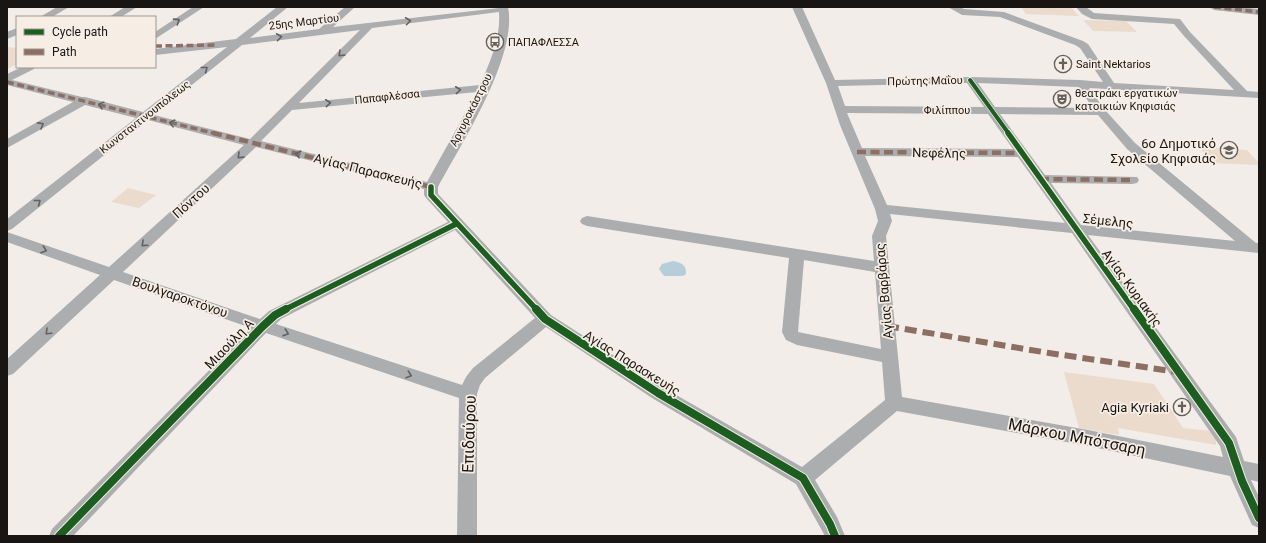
<svg xmlns="http://www.w3.org/2000/svg" width="1266" height="543" viewBox="0 0 1266 543" font-family="Roboto,sans-serif">
<style>
.green{fill:#ebdbcd}
.water{fill:#b6ceda}
.lines{fill:none;stroke-linecap:round;stroke-linejoin:round}
.minor{fill:#abadaf;fill-rule:evenodd}
.quiet-far2{stroke:#8d6e63;stroke-width:3.5;stroke-dasharray:7 3.5;stroke-linecap:butt}
.quiet-far1{stroke:#8d6e63;stroke-width:4.5;stroke-dasharray:9 4.5;stroke-linecap:butt}
.quiet{stroke:#8d6e63;stroke-width:6;stroke-dasharray:12 6;stroke-linecap:butt}
.cycleway-far2-casing{stroke:#f6ede5;stroke-width:5.5}
.cycleway-far1-casing{stroke:#f6ede5;stroke-width:8}
.cycleway-casing{stroke:#f6ede5;stroke-width:10}
.cycleway-far2{stroke:#1b5e20;stroke-width:4}
.cycleway-far1{stroke:#1b5e20;stroke-width:5.5}
.cycleway{stroke:#1b5e20;stroke-width:8}
.oneway{stroke:#626160}
.labels{text-anchor:middle;dominant-baseline:central;stroke-width:3.5;stroke-linejoin:round;paint-order:stroke}
.far-street-label{font-size:11px;fill:#181512;stroke:#f6ede5}
.far-poi-label{font-size:11px;fill:#181512;stroke:#f6ede5;text-anchor:start}
.poi-label{font-size:13px;fill:#181512;stroke:#f6ede5;text-anchor:end}
.street-label{font-size:13px;fill:#181512;stroke:#f6ede5}
.near-street-label{font-size:16px;fill:#181512;stroke:#f6ede5}
</style>
<rect width="100%" height="100%" fill="#f2ede9"/>
<!-- green -->
<path class="green" d="M1021 7H1071L1079 16 1026 14Z
M1083 20 1126 21 1137 32 1093 31Z
M7 47 17 48V64L7 69Z
M1199 147 1247 150 1259 163V165L1212 163Z
M128 188 156 195 139 208 111 202Z
M1064 372 1154 384 1183 428 1212 431 1216 436V445L1118 428 1119 435 1079 428Z"/>
<!-- water -->
<path class="water" d="M673 261C680 262 687 265 686 274L683 276H664L659 269 662 264Z"/>
<g class="lines">
<!-- minor -->
<path class="minor" d="M57 7H69L52 17H40Z
M125 7H137L121 17H109Z
M193 7H204L155 39V32Z
M277 7H288L250 38 319 29 345 7H355L333 27 508 7C518 56 462 143 438 187V194L551 315 664 388 802 467 885 400 882 362 797 345 786 340 782 332 789 258 587 226 582 224 580 221 582 218 587 216 874 261 872 236 878 221 875 209 840 125 826 83 792 7H802L835 80 970 77 1080 80 1103 82 1080 48 1075 45 1000 17 962 15 948 7H960L964 9 1004 12 1083 41 1088 44 1114 83 1234 90 1184 36 1174 24 1092 19 1082 14 1076 7H1086L1094 13 1180 19 1190 32 1247 91 1259 92V98L1089 88 1105 110 1135 143 1256 243H1259V253L1088 235 1236 437 1244 461 1259 464V482L1251 480 1259 497V528L1252 525 1230 476 1088 446 897 411 815 480 837 517 845 536H825L796 484 652 398 546 327 485 378 480 385 477 394V536H457L459 398 266 333 73 536H49L52 529 251 328 114 280 13 374 7 376V359L100 275 7 242V232L109 267 244 145 148 120 12 229 7 231V219L136 118 85 105 7 148V139L73 102 7 85V74L22 67H35L34 69 12 80 82 97H85L143 112 227 47 155 55V49L236 39ZM499 12C501 38 490 62 480 85L299 103 372 28ZM360 30 250 139 154 115 242 45ZM967 83 984 107 845 106 838 86ZM978 83 1078 87 1093 108 995 107ZM477 92 427 182 261 141 292 110ZM847 113 988 114 1013 149 862 148ZM1000 114 1098 115 1127 149 1235 241 1081 225 1051 183 1132 184 1137 183 1139 180 1137 177 1045 175ZM256 147 424 189V195L426 198 448 222 269 311 260 319 123 272ZM865 156 1018 157 1065 223 887 205ZM890 214 1072 233 1220 446 1223 457 1088 430 902 397 886 236 892 221ZM455 230 535 318 473 368 466 377 462 385 276 324 281 319ZM804 260 875 272 881 349 798 332Z
M1209 7H1239L1259 9V15L1214 10Z
M17 28V35L7 39V32Z"/>
<!-- quiet-far2 -->
<path class="quiet-far2" d="M1214 7 1259 12
M155 46 217 45
M7 82 217 134"/>
<!-- quiet-far1 -->
<path class="quiet-far1" d="M213 133 431 187
M857 152 1022 153
M1040 179 1132 180"/>
<!-- quiet -->
<path class="quiet" d="M887 326 1049 353 1178 372"/>
<defs>
<path id="cycleway-far2" d="M970 80 1009 134"/>
<path id="cycleway-far1" d="M1008 133 1134 310
M431 187V195L537 310
M284 310 456 224"/>
<path id="cycleway" d="M536 309 545 319 658 393 803 478 830 524 835 536
M1134 309 1229 443 1242 481 1259 518
M59 536 263 326 275 315 286 309"/>
</defs>
<!-- cycleway-far2 casing -->
<use href="#cycleway-far2" class="cycleway-far2-casing"/>
<!-- cycleway-far1 casing -->
<use href="#cycleway-far1" class="cycleway-far1-casing"/>
<!-- cycleway casing -->
<use href="#cycleway" class="cycleway-casing"/>
<!-- cycleway-far2 -->
<use href="#cycleway-far2" class="cycleway-far2"/>
<!-- cycleway-far1 -->
<use href="#cycleway-far1" class="cycleway-far1"/>
<!-- cycleway -->
<use href="#cycleway" class="cycleway"/>
</g>
<!-- one-way arrows -->
<defs><path id="oneway-chevron" d="M-2-3.5L2.5 0L-2 3.5" fill="none" stroke-width="1.6" stroke-linecap="round" stroke-linejoin="round"/></defs>
<g class="oneway">
<use href="#oneway-chevron" transform="translate(177 21) rotate(-33)"/>
<use href="#oneway-chevron" transform="translate(408 21) rotate(-7)"/>
<use href="#oneway-chevron" transform="translate(279 37) rotate(-7)"/>
<use href="#oneway-chevron" transform="translate(341 54) rotate(135)"/>
<use href="#oneway-chevron" transform="translate(205 69) rotate(-38)"/>
<use href="#oneway-chevron" transform="translate(458 90) rotate(-6)"/>
<use href="#oneway-chevron" transform="translate(328 103) rotate(-6)"/>
<use href="#oneway-chevron" transform="translate(101 105) rotate(-165)"/>
<use href="#oneway-chevron" transform="translate(172 123) rotate(-166)"/>
<use href="#oneway-chevron" transform="translate(41 125) rotate(-29)"/>
<use href="#oneway-chevron" transform="translate(298 154) rotate(-166)"/>
<use href="#oneway-chevron" transform="translate(240 156) rotate(136)"/>
<use href="#oneway-chevron" transform="translate(38 202) rotate(-38)"/>
<use href="#oneway-chevron" transform="translate(144 244) rotate(138)"/>
<use href="#oneway-chevron" transform="translate(44 250) rotate(19)"/>
<use href="#oneway-chevron" transform="translate(48 332) rotate(137)"/>
<use href="#oneway-chevron" transform="translate(286 333) rotate(19)"/>
<use href="#oneway-chevron" transform="translate(409 375) rotate(19)"/>
</g>
<!-- icons -->
<defs>
<symbol id="bus-ring" viewBox="-11 -11 22 22"><circle r="9.5" fill="#f6ede5" stroke="#64615d" stroke-width="1.5"/><path d="M-5-6H5V4H4V6H2V4H-2V6H-4V4H-5ZM-3.5-4V0h7V-4ZM-3.5 1.2v1.5H-2V1.2ZM2 1.2v1.5H3.5V1.2Z" fill="#64615d"/></symbol>
<symbol id="church-ring" viewBox="-11 -11 22 22"><circle r="9.5" fill="#f6ede5" stroke="#64615d" stroke-width="1.5"/><path d="M-1.2-6h2.4v3.5h3.3v2.4h-3.3V6h-2.4V-.1h-3.3v-2.4h3.3Z" fill="#64615d"/></symbol>
<symbol id="theatre-ring" viewBox="-11 -11 22 22"><circle r="9.5" fill="#f6ede5" stroke="#64615d" stroke-width="1.5"/><path d="M-5-5.5Q0-4 5-5.5V0Q5 5 0 6Q-5 5-5 0ZM-3.3-2.5H-1v1.5H-3.3ZM1-2.5H3.3v1.5H1ZM-2.8 1Q0 5.5 2.8 1Z" fill="#64615d"/></symbol>
<symbol id="school-ring" viewBox="-11 -11 22 22"><circle r="9.5" fill="#f6ede5" stroke="#64615d" stroke-width="1.5"/><path d="M0-5L7-2L0 1L-7-2ZM-4 1L0 2.5L4 1V4Q0 6-4 4Z" fill="#64615d"/></symbol>
</defs>
<g fill-rule="evenodd">
<use href="#bus-ring" x="485" y="32" width="20" height="20"/>
<use href="#church-ring" x="1053" y="54" width="20" height="20"/>
<use href="#theatre-ring" x="1052" y="89" width="20" height="20"/>
<use href="#school-ring" x="1219" y="140" width="20" height="20"/>
<use href="#church-ring" x="1172" y="397" width="20" height="20"/>
</g>
<g class="labels">
<!-- far-street labels -->
<g class="far-street-label">
<text transform="translate(304 22) rotate(-7)">25ης Μαρτίου</text>
<text transform="translate(925 81) rotate(-1)">Πρώτης Μαΐου</text>
<text transform="translate(387 97) rotate(-6)">Παπαφλέσσα</text>
<text transform="translate(471 110) rotate(-63)">Αργυροκάστρου</text>
<text x="947" y="110">Φιλίππου</text>
<text transform="translate(145 117) rotate(-38)">Κωνσταντινουπόλεως</text>
</g>
<!-- far-poi labels -->
<g class="far-poi-label">
<text x="508" y="42">ΠΑΠΑΦΛΕΣΣΑ</text>
<text x="1076" y="64">Saint Nektarios</text>
<text x="1075" y="93">θεατράκι εργατικών<tspan x="1075" dy="13">κατοικιών Κηφισιάς</tspan></text>
</g>
<!-- poi labels -->
<g class="poi-label">
<text x="1216" y="143">6ο Δημοτικό<tspan x="1216" dy="15">Σχολείο Κηφισιάς</tspan></text>
<text x="1169" y="407">Agia Kyriaki</text>
</g>
<!-- street labels -->
<g class="street-label">
<text transform="translate(939 153) rotate(1)">Νεφέλης</text>
<text transform="translate(368 171) rotate(14)">Αγίας Παρασκευής</text>
<text transform="translate(191 201) rotate(-42)">Πόντου</text>
<text transform="translate(1108 221) rotate(6)">Σέμελης</text>
<text transform="translate(1132 288) rotate(54)">Αγίας Κυριακής</text>
<text transform="translate(884 291) rotate(-95)">Αγίας Βαρβάρας</text>
<text transform="translate(180 297) rotate(19)">Βουλγαροκτόνου</text>
<text transform="translate(229 344) rotate(-46)">Μιαούλη Α</text>
<text transform="translate(632 363) rotate(32)">Αγίας Παρασκευής</text>
</g>
<!-- near-street labels -->
<g class="near-street-label">
<text transform="translate(469 434) rotate(-88)">Επιδαύρου</text>
<text transform="translate(1077 437) rotate(11)">Μάρκου Μπότσαρη</text>
</g>
</g>
<!-- border -->
<rect width="1266" height="543" fill="none" stroke="#181512" stroke-width="16"/>
<!-- legend -->
<rect x="16" y="16" width="140" height="52" fill="#f6ede5" stroke="#9d9791"/>
<rect x="24" y="29" width="20" height="6" fill="#1b5e20" stroke="#9d9791"/>
<text x="52" y="36" font-size="12" fill="#181512">Cycle path</text>
<rect x="24" y="49" width="20" height="6" fill="#8d6e63" stroke="#9d9791"/>
<text x="52" y="56" font-size="12" fill="#181512">Path</text>
</svg>
